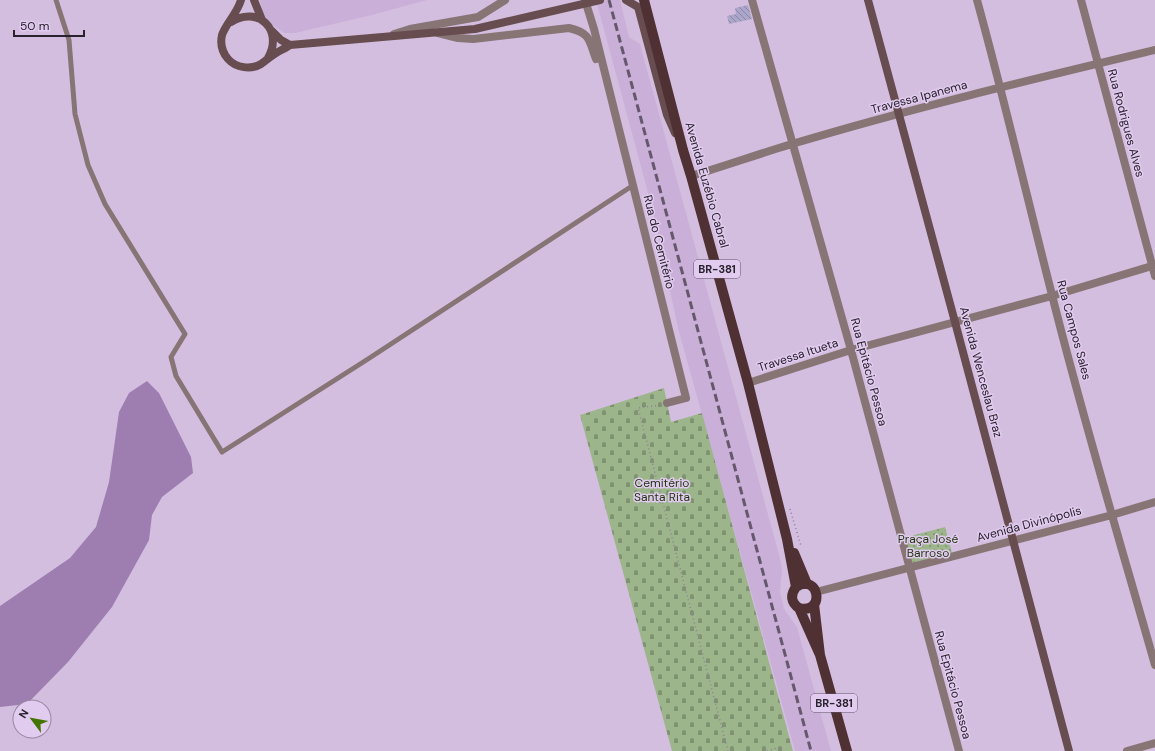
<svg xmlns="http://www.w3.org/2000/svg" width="1155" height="751" viewBox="0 0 1155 751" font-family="'DM Sans',sans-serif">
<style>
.built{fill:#cab0d8}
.cemetery{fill:url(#cemetery-stones)}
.park{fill:url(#park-dots)}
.water{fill:#9e7eb0}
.building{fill:url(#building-back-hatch)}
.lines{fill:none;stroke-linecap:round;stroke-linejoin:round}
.path{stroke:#8f7f98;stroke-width:1.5;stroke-dasharray:1 3;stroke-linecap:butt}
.lane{stroke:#877475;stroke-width:5}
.street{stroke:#877475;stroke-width:8}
.secondary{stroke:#674d4f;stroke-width:8}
.primary{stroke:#4f3134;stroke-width:10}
.rail{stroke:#65586c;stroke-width:3;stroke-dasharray:8 4;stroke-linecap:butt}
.labels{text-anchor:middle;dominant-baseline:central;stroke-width:3;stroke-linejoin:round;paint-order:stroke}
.shield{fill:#e1cbee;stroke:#605468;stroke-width:1}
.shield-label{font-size:11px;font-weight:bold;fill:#29212e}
.street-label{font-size:12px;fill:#29212e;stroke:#e1cbee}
.park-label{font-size:12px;fill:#1f340d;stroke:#e1cbee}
</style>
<defs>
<pattern id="cemetery-stones" width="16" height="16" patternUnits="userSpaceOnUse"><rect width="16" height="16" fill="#9cb58b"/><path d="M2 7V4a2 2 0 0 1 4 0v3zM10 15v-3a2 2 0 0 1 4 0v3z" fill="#7f9372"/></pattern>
<pattern id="park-dots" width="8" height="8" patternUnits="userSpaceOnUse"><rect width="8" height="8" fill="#9cb58b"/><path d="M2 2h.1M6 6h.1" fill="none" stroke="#7f9372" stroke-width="1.8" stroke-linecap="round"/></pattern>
<pattern id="building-back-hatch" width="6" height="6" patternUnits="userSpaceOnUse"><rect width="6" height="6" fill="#aca6ca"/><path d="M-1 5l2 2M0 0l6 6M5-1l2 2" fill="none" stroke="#8c87a4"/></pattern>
</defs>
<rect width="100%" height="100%" fill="#d4bee0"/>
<!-- built -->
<path class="built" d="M260 0H427L372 15 295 33H284L268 22 263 14Z
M596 0H620L629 37 640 44 781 562 782 571 780 592 784 609 797 627 831 751H795L678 328 654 215Z"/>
<!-- cemetery -->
<path class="cemetery" d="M664 388 671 422 702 413 793 751H672L580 415Z"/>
<!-- park -->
<path class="park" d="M945 527 952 553 910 564 903 538Z"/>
<!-- water -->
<path class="water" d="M147 381 159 393 191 457 193 473 162 497 152 515 149 540 112 607 68 662 27 704 0 707V606L70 558 96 527 109 482 119 412 129 393Z"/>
<!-- building -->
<path class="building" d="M748 5 752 19 729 24 727 16 736 14 735 8Z"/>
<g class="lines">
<!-- path -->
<path class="path" d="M660 405 638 408 728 751
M790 509 801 546
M767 751 781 747 782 751"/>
<!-- lane -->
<path class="lane" d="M56 0 69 40 75 114 88 165 105 204 185 334 171 357 176 376 222 452 368 359 632 186"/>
<!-- street -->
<path class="street" d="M585 0 594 29 686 398 667 403
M752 0 851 350 959 751
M977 0C1004 98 1027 197 1052 295 1083 419 1120 542 1155 665
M1081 0 1155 276
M438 33 458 38 473 39 569 28C591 33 589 41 596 59
M394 34 410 29 478 17 505 0
M691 176C725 166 758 154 792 144 912 108 1034 79 1155 50
M748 383 851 350 1052 296 1155 265
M816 592 1112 515 1155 502
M1127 751 1155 743"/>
<!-- secondary -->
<path class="secondary" d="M241 0C237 14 226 23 222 35 220 44 222 52 228 59 236 68 251 70 261 64 267 60 271 56 276 53 281 50 286 48 290 45L475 29 600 0
M254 0 262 20
M626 0 638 7 667 115 675 133
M868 0 955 322 1069 751
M231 22C258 5 284 30 268 58
M272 31 281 40 290 45"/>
<!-- primary -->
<path class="primary" d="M644 0 683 150 691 176 748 383 787 539 796 587C790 595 791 603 799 608L820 655
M794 553 807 584
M796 587C819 572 826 615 799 608
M814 604 820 655 847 751"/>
<!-- rail -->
<path class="rail" d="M609 0 811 751"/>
</g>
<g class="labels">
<!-- shield labels -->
<g class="shield">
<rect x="694" y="260" width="46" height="18" rx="3"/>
<rect x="811" y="694" width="46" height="18" rx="3"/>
</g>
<g class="shield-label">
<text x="717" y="269">BR-381</text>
<text x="834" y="703">BR-381</text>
</g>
<!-- street labels -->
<g class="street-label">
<text transform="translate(919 97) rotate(-15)">Travessa Ipanema</text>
<text transform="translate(1126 123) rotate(75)">Rua Rodrigues Alves</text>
<text transform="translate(707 185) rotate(74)">Avenida Euzébio Cabral</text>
<text transform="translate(659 242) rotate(76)">Rua do Cemitério</text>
<text transform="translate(1074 330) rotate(75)">Rua Campos Sales</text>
<text transform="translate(798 355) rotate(-18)">Travessa Itueta</text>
<text transform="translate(869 372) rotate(75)">Rua Epitácio Pessoa</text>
<text transform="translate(981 372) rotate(75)">Avenida Wenceslau Braz</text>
<text transform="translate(1029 524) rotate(-15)">Avenida Divinópolis</text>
<text transform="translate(953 685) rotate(75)">Rua Epitácio Pessoa</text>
</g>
<!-- park labels -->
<g class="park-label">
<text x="662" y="483">Cemitério<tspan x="662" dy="14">Santa Rita</tspan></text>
<text x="928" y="539">Praça José<tspan x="928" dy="14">Barroso</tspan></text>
</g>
</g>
<!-- north arrow -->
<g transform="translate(32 719) rotate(302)"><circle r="19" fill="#e1cbee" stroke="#9787a1"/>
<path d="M0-3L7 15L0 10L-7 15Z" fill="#417500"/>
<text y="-6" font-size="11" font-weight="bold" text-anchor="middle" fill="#29212e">N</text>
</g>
<!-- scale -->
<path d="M14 30v6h70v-6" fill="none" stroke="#29212e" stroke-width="2"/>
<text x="20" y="30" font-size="12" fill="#29212e" stroke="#e1cbee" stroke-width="3" paint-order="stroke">50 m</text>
</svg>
